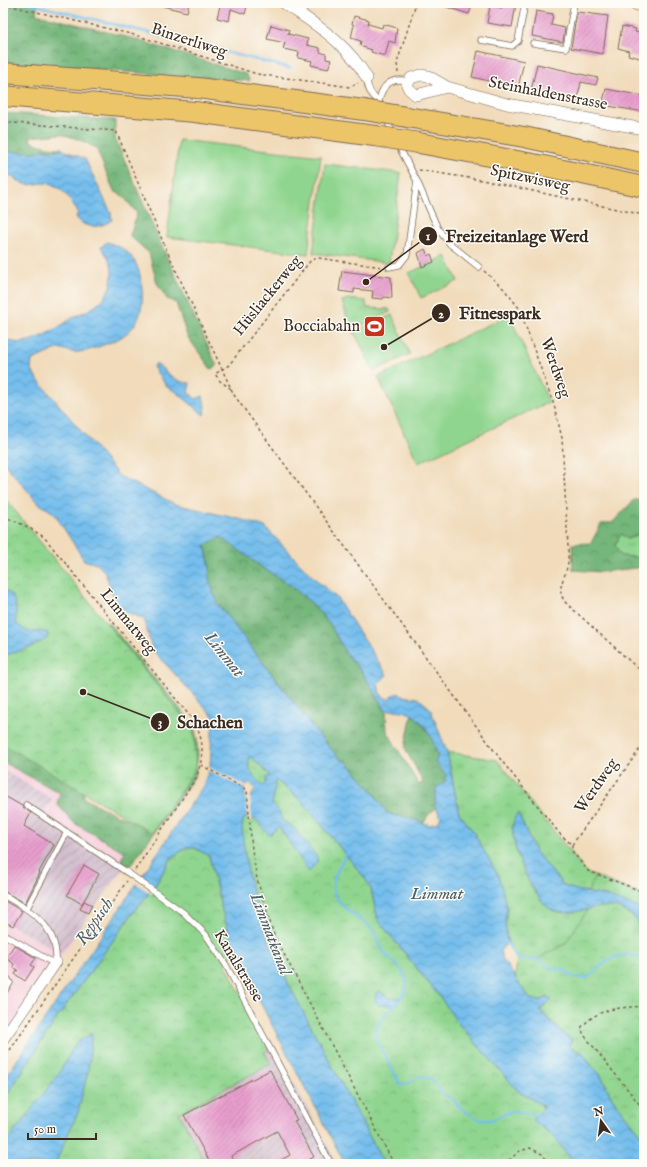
<svg xmlns="http://www.w3.org/2000/svg" width="647" height="1167" viewBox="0 0 647 1167" font-family="'IM FELL English',serif">
<style>
.built{fill:#f5cfdb}
.industrial{fill:url(#industrial-furrows)}
.grass{fill:url(#grass-tufts);stroke:#668056}
.forest{fill:url(#forest-crowns);stroke:#58704c}
.park{fill:url(#park-crowns);stroke:#668056}
.pitch{fill:#90d58f;stroke:#668056}
.water{fill:url(#water-waves);stroke:#587486;fill-rule:evenodd}
.pier{fill:#f1dbbb}
.lines{fill:none;stroke-linecap:round;stroke-linejoin:round}
.stream{stroke:#74beed;stroke-width:2.5}
.building{fill:url(#building-hatch)}
.service-casing{stroke:#7b6855;stroke-width:7}
.minor-casing{stroke:#7b6855;stroke-width:12}
.secondary-casing{stroke:#7b6855;stroke-width:16}
.motorway-casing{stroke:#7b6855;stroke-width:22}
.path{stroke:#7b6855;stroke-width:1.5;stroke-dasharray:3 3;stroke-linecap:butt}
.service{stroke:#fff;stroke-width:5.5}
.minor{stroke:#fff;stroke-width:11}
.secondary{stroke:#f8e8c3;stroke-width:15}
.motorway{stroke:#edc569;stroke-width:20}
.motorway-bridge-casing{stroke:#7b6855;stroke-width:22;stroke-linecap:butt}
.motorway-bridge{stroke:#edc569;stroke-width:20}
.labels{text-anchor:middle;dominant-baseline:central;stroke-width:3;stroke-linejoin:round;paint-order:stroke}
.street-label{font-size:16px;fill:#3b2a1e;stroke:#fdfcf7}
.poi-label{font-size:16px;fill:#3b2a1e;stroke:#fdfcf7;text-anchor:end}
.water-label{font-size:17px;font-style:italic;fill:#4f5e66;stroke:#fdfcf7}
.leader{fill:none;stroke:#3b2a1e;stroke-width:1.5}
.callout-dot{fill:#3b2a1e;stroke:#fdfcf7;stroke-width:1.5}
.mark-label{font-size:12px;text-anchor:middle;font-weight:bold;fill:#fff}
.callout-label{font-size:17px;text-anchor:middle;font-weight:bold;fill:#3b2a1e;stroke:#fdfcf7;stroke-width:3;stroke-linejoin:round;paint-order:stroke}
</style>
<defs>
<pattern id="industrial-furrows" width="10" height="10" patternUnits="userSpaceOnUse"><rect width="10" height="10" fill="#d1bdcc"/><path d="M-1 1l2-2M0 10L10 0M9 11l2-2" fill="none" stroke="#ab9aa5"/></pattern>
<pattern id="grass-tufts" width="24" height="20" patternUnits="userSpaceOnUse"><rect width="24" height="20" fill="#90d58f"/><path d="M3 7l-1-3M5 7V3M7 7l1-3M15 17l-1-3M17 17v-4M19 17l1-3" fill="none" stroke="#7db77b"/></pattern>
<pattern id="forest-crowns" width="20" height="18" patternUnits="userSpaceOnUse"><rect width="20" height="18" fill="#74b67a"/><path d="M2 6a3 3 0 1 1 6 0M12 15a3 3 0 1 1 6 0" fill="none" stroke="#609463"/></pattern>
<pattern id="park-crowns" width="20" height="18" patternUnits="userSpaceOnUse"><rect width="20" height="18" fill="#90d58f"/><path d="M2 6a3 3 0 1 1 6 0M12 15a3 3 0 1 1 6 0" fill="none" stroke="#7db77b"/></pattern>
<pattern id="water-waves" width="16" height="10" patternUnits="userSpaceOnUse"><rect width="16" height="10" fill="#74beed"/><path d="M0 5q4-4 8 0t8 0" fill="none" stroke="#609bbf"/></pattern>
<pattern id="building-hatch" width="6" height="6" patternUnits="userSpaceOnUse"><rect width="6" height="6" fill="#e89ece"/><path d="M-1 1l2-2M0 6l6-6M5 7l2-2" fill="none" stroke="#bd81a7"/></pattern>
</defs>
<rect width="100%" height="100%" fill="#fdfcf7"/>
<filter id="ink" filterUnits="userSpaceOnUse"><feTurbulence type="fractalNoise" baseFrequency=".025" numOctaves="2"/><feDisplacementMap in="SourceGraphic" scale="8" xChannelSelector="R" yChannelSelector="G"/><feConvolveMatrix kernelMatrix="1 2 1 2 8 2 1 2 1" color-interpolation-filters="sRGB"/></filter>
<filter id="wash" filterUnits="userSpaceOnUse"><feTurbulence type="fractalNoise" baseFrequency=".012" numOctaves="4" result="noise"/><feDisplacementMap in="SourceGraphic" scale="16" xChannelSelector="R" yChannelSelector="G"/><feGaussianBlur stdDeviation="0.9" result="paint"/><feColorMatrix in="noise" values="0 0 0 0 0 0 0 0 0 0 0 0 0 0 0 0 0 1.4 0 .05"/><feComposite in="paint" operator="in"/></filter>
<g filter="url(#wash)">
<rect width="100%" height="100%" fill="#f1dbbb"/>
<!-- built -->
<path class="built" d="M3 763 60 794 74 823 125 852 37 999 3 1048Z"/>
<!-- industrial -->
<path class="industrial" d="M3 770 52 799 43 813 125 867 61 953 3 921Z
M274 1046 337 1164H206L179 1113 271 1064 264 1052Z"/>
<!-- grass -->
<path class="grass" d="M644 532V558L621 556 615 545 621 534 628 539Z
M447 752 497 760 587 873 644 896 580 891 564 886 535 851 518 814 512 827 513 836 517 854 529 881 535 893 561 912 588 909 623 910 515 976 517 959C505 940 504 931 507 908L473 831 459 813Z"/>
<!-- forest -->
<path class="forest" d="M3 3H38L36 14 131 38 246 74 250 81 3 63Z
M3 113 115 120V138L160 242 217 366 211 369 187 336 176 303 167 299 157 283 149 253 130 236 137 213 123 196 114 191 96 148 78 139 61 134 30 137 31 142 48 147 62 148V150H42L33 153 8 152 3 154Z
M634 500H644V521H641L644 532 628 539 621 534 615 545 621 556 644 558V567L601 572 573 570 572 544 591 543 601 524 613 522Z
M221 537 263 568 290 585 314 605 330 624 345 652 362 672 386 711 387 731 419 785 423 782 405 748 412 713C420 722 430 732 434 744 440 758 435 764 446 775L445 782 436 788V808L429 814 423 823 416 820 387 814 374 793 347 762 341 760 322 739 217 603 209 579 210 567 205 545Z
M108 622 187 717 194 727 197 738 198 755 195 776 130 866 120 861 125 852 74 823 57 804 60 793 3 762V736L78 776 85 799 123 818 153 806 80 659Z"/>
<!-- park -->
<path class="park" d="M348 299 366 301 367 308 389 309 390 312 351 330 342 301Z
M3 496 194 731 196 768 152 833 3 744Z
M250 756C260 767 271 776 283 785 290 790 294 796 302 801L364 877 371 889 378 920 440 997 457 1022 518 1091 542 1105 543 1109 532 1120 551 1134 575 1164H384C363 1124 342 1084 320 1044 300 1006 277 968 263 928 244 875 232 810 250 756Z
M187 847 195 848 209 856 223 914 235 950 226 965 269 1049 264 1052 271 1064 179 1113 206 1164H3V1101L57 1018 135 910 155 886 171 858Z
M595 876 644 896V1139L612 1098 600 1074 591 1065 583 1053 573 1049 569 1045 572 1039 566 1036 540 1010 552 999 547 997 540 1001 530 999 518 983 515 976 517 959H537L565 944 588 909V892Z"/>
<!-- pitch -->
<path class="pitch" d="M179 140 321 156 308 254 167 237Z
M325 164 401 173 389 263 313 253Z
M446 256 458 281 421 298 409 273Z
M392 315 410 354 374 371 354 332Z
M509 315 549 402 418 463 378 377Z"/>
<!-- water -->
<path class="water" d="M42 150H64L85 159 111 213 112 220C101 228 85 230 76 217L78 212C71 200 60 183 44 183 38 183 31 186 25 184 17 181 12 175 3 173V154C13 149 27 155 42 150Z
M107 242C127 248 137 258 141 280 146 313 138 333 106 344 96 348 86 352 76 352 70 353 64 348 58 349 50 351 41 357 32 360L31 369 38 380 119 476 175 504 243 520 265 527 314 578 337 598 387 675 378 684 380 694 389 700 393 695 399 693 402 696 418 698 430 708 447 752 459 813 473 831 499 877 507 908 505 920 507 943 500 951 503 960 530 999 540 1001 547 997 552 999 540 1011 566 1036 572 1039 569 1045 573 1049 583 1053 591 1065 600 1074 612 1098 644 1139V1164H575L551 1134 532 1120 543 1109 542 1105 518 1091 457 1022 440 997 378 920 371 889 364 877 302 801 276 780 272 803 280 813 281 819 294 828 317 857V862L309 872 279 827 269 835 256 819 249 820 245 817C240 825 243 838 244 847 253 920 284 977 319 1041 341 1082 362 1123 384 1164H345L250 983 235 950 223 914 209 856 195 848 187 847 171 858 155 886 135 910 57 1018 3 1101V1081L203 786 210 767 213 716 152 649 144 619 126 612 114 599 105 572 97 564 84 560 54 513 38 503 3 462V336C19 355 59 327 74 317 81 313 91 310 98 304 110 295 116 274 109 260 107 255 104 251 101 247ZM221 537 263 568 290 585 314 605 330 624 345 652 362 672 386 711C416 705 431 730 438 757L435 762 446 775 445 782 436 788 435 806 441 817 438 822 430 825 416 820 387 813 374 793 347 762 341 760 322 739 217 603 209 579 210 567 205 545ZM250 756 270 775 266 778V783L263 786C254 779 246 768 250 756ZM250 783 255 789 251 797H245V789L243 790 244 785 246 786Z
M156 363C166 372 176 383 190 383L188 392 196 399 203 396 205 406 204 415 175 391 167 387 153 367Z
M5 590C18 597 16 609 16 623 35 640 31 627 48 633V638L32 647 3 656V648L6 647 8 635 3 620V591Z
M518 813 535 851 564 886 580 891 607 896 644 910V932C641 929 641 926 638 922 636 918 628 913 624 911 601 898 574 920 552 910 533 900 500 830 518 813Z
M379 991 389 998H401L395 1005H379L375 1000 376 994Z
M92 1033 88 1071 78 1112 55 1164H3V1147L60 1072 75 1044Z"/>
<!-- pier -->
<path class="pier" d="M208 767 246 786 250 783 255 789 250 797 252 821 248 822 245 789 207 770Z
M138 875 156 888 151 894 134 882Z"/>
<g class="lines">
<!-- stream -->
<path class="stream" d="M28 3 178 40
M201 46 290 68
M347 852C343 862 333 874 333 885 332 904 358 916 370 927 376 933 378 943 383 951 389 960 401 965 405 976 415 1000 377 1011 376 1033 376 1046 394 1069 399 1083L405 1085 421 1076 432 1080 443 1094 454 1100 461 1109 481 1120H492L512 1111 539 1115
M507 943 517 959H537L551 969H563L573 977 587 978C605 962 620 947 644 959"/>
</g>
<g id="blocks">
<!-- building -->
<path class="building" d="M163 3H189L187 12 162 6Z
M217 3H248L245 14 231 9 229 21 217 18 220 6 216 5Z
M441 3H473L469 14 440 5Z
M503 3 516 4 512 27 487 23 490 6 502 8Z
M536 11 553 14 551 25 565 28 563 42 532 36Z
M577 12 608 16 603 54 571 48Z
M354 16 369 20 368 24 382 28 383 24 397 28 395 43 389 41 385 56 371 52 372 50 360 46 361 41 351 38 354 25 352 24Z
M271 25 289 30 288 34 308 39 307 45 320 48V52L326 54V59L331 60 328 69 311 65 312 61 298 58 299 52 283 49 285 43 267 39Z
M622 26 636 29 635 32 644 34V59L628 55 629 51 618 48Z
M478 51 524 61 518 88 472 77Z
M537 64 598 78 596 85 581 82 577 101 531 91Z
M606 89 644 96V112L602 105Z
M425 249 428 256 431 254 434 262 422 267 418 253Z
M342 271 391 277 392 298 384 297 383 299 372 298 373 291 354 289V293L339 291Z
M3 795 22 806 31 813 24 826 54 845 39 872 40 873 25 903 3 891Z
M84 865 99 874 82 904 67 895Z
M3 900 22 911 13 926 3 921Z
M84 901 92 905 88 913 80 909Z
M14 945 36 958 31 965 34 967 25 981 15 974 18 970 13 967 14 964 6 958Z
M270 1070 297 1120 294 1121 314 1157 301 1164H274L290 1155 277 1131 231 1156 235 1164H211L184 1115Z"/>
</g>
</g>
<g filter="url(#ink)">
<use href="#blocks" fill-opacity="0" stroke="#7b6855" stroke-width="1"/>
<g class="lines">
<defs>
<path id="service" d="M481 40 512 46 518 41 525 3
M533 43 566 48 574 3
M367 78C367 88 370 95 379 101
M382 109 379 101C382 85 391 77 408 81
M386 117 393 135
M397 143 417 181 438 229 450 244 479 267
M389 267 399 265 407 255 417 181
M26 805 131 875 184 913 206 935 226 965 331 1164
M3 895C31 910 58 926 56 962
M27 908 67 832
M3 934 55 964
M3 972 10 983 3 993"/>
<path id="minor" d="M284 3C316 25 347 43 367 78
M447 87 416 95 409 89 407 85 411 78 421 75 428 76 447 87 507 104 644 129
M3 1039 56 962"/>
<path id="secondary" d="M637 3 644 4"/>
<path id="motorway" d="M3 73 198 88 364 110
M3 96 195 112 375 136
M407 117 524 137 644 163
M419 143 544 166 644 187"/>
</defs>
<!-- service casing -->
<use href="#service" class="service-casing"/>
<!-- minor casing -->
<use href="#minor" class="minor-casing"/>
<!-- secondary casing -->
<use href="#secondary" class="secondary-casing"/>
<!-- motorway casing -->
<use href="#motorway" class="motorway-casing"/>
<!-- path -->
<path class="path" d="M3 4 135 35 257 74 350 87 358 83
M398 73 397 63 416 3
M3 122 116 131 166 249 234 395 501 760 560 834 572 845V851L588 871 644 892
M419 170 482 180 644 215
M484 271 504 289 519 308 554 405 562 438 568 547C568 553 569 561 567 567 564 582 555 589 566 603L644 674
M231 389 220 381 215 374 229 365 311 260 318 258 382 267
M3 516 28 527 44 537 193 720C205 740 204 757 196 778L135 870
M201 765 247 790 252 850 257 879 274 935 394 1164
M572 845 644 743
M644 1006C620 1008 598 1007 581 1028L584 1035 644 1110
M3 1060 127 881
M504 1164 520 1151 530 1148 542 1154 550 1164"/>
<!-- service -->
<use href="#service" class="service"/>
<!-- minor -->
<use href="#minor" class="minor"/>
<!-- secondary -->
<use href="#secondary" class="secondary"/>
<!-- motorway -->
<use href="#motorway" class="motorway"/>
<defs>
<path id="motorway-bridge" d="M364 110 407 117
M375 136 419 143"/>
</defs>
<!-- motorway-bridge casing -->
<use href="#motorway-bridge" class="motorway-bridge-casing"/>
<!-- motorway-bridge -->
<use href="#motorway-bridge" class="motorway-bridge"/>
</g>
</g>
<!-- icons -->
<defs>
<symbol id="stadium-square" viewBox="-11 -11 22 22"><rect x="-9" y="-9" width="18" height="18" rx="4" fill="#c8321e" stroke="#fdfcf7"/><path d="M0-5a6.5 5 0 1 0 0 10a6.5 5 0 1 0 0-10ZM-3.5-1.8h7v3.6h-7Z" fill="#fff"/></symbol>
</defs>
<g fill-rule="evenodd">
<use href="#stadium-square" x="362" y="314" width="25" height="25"/>
</g>
<g class="labels">
<!-- street labels -->
<g class="street-label">
<text transform="translate(189 41) rotate(18)">Binzerliweg</text>
<text transform="translate(548 94) rotate(11)">Steinhaldenstrasse</text>
<text transform="translate(530 179) rotate(12)">Spitzwisweg</text>
<text transform="translate(268 296) rotate(-51)">Hüsliackerweg</text>
<text transform="translate(555 368) rotate(71)">Werdweg</text>
<text transform="translate(128 622) rotate(51)">Limmatweg</text>
<text transform="translate(597 786) rotate(-55)">Werdweg</text>
<text transform="translate(238 966) rotate(59)">Kanalstrasse</text>
</g>
<!-- poi labels -->
<g class="poi-label">
<text x="360" y="327">Bocciabahn</text>
</g>
<!-- water labels -->
<g class="water-label">
<text transform="translate(224 655) rotate(51)">Limmat</text>
<text x="437" y="894">Limmat</text>
<text transform="translate(95 922) rotate(-55)">Reppisch</text>
<text transform="translate(270 934) rotate(69)">Limmatkanal</text>
</g>
</g>
<!-- callouts -->
<path class="leader" d="M366 282L428 236M384 347L441 313M83 692L160 722"/>
<g class="callout-dot">
<circle cx="366" cy="282" r="4"/>
<circle cx="384" cy="347" r="4"/>
<circle cx="83" cy="692" r="4"/>
<circle cx="428" cy="236" r="10"/>
<circle cx="441" cy="313" r="10"/>
<circle cx="160" cy="722" r="10"/>
</g>
<g class="mark-label">
<text x="428" y="240">1</text>
<text x="441" y="318">2</text>
<text x="160" y="726">3</text>
</g>
<g class="callout-label">
<text x="517" y="242">Freizeitanlage Werd</text>
<text x="500" y="319">Fitnesspark</text>
<text x="210" y="728">Schachen</text>
</g>
<!-- margin -->
<rect width="647" height="1167" fill="none" stroke="#fdfcf7" stroke-width="16"/>
<!-- north arrow -->
<g transform="translate(601 1121) rotate(346)" stroke="#fdfcf7" stroke-width="3" paint-order="stroke">
<path d="M0-3L7 15L0 10L-7 15Z" fill="#3b2a1e"/>
<text y="-6" font-size="11" font-weight="bold" text-anchor="middle" fill="#3b2a1e">N</text>
</g>
<!-- scale -->
<path d="M28 1133v6h68v-6" fill="none" stroke="#3b2a1e" stroke-width="2"/>
<text x="34" y="1133" font-size="12" fill="#3b2a1e" stroke="#fdfcf7" stroke-width="3" paint-order="stroke">50 m</text>
</svg>
